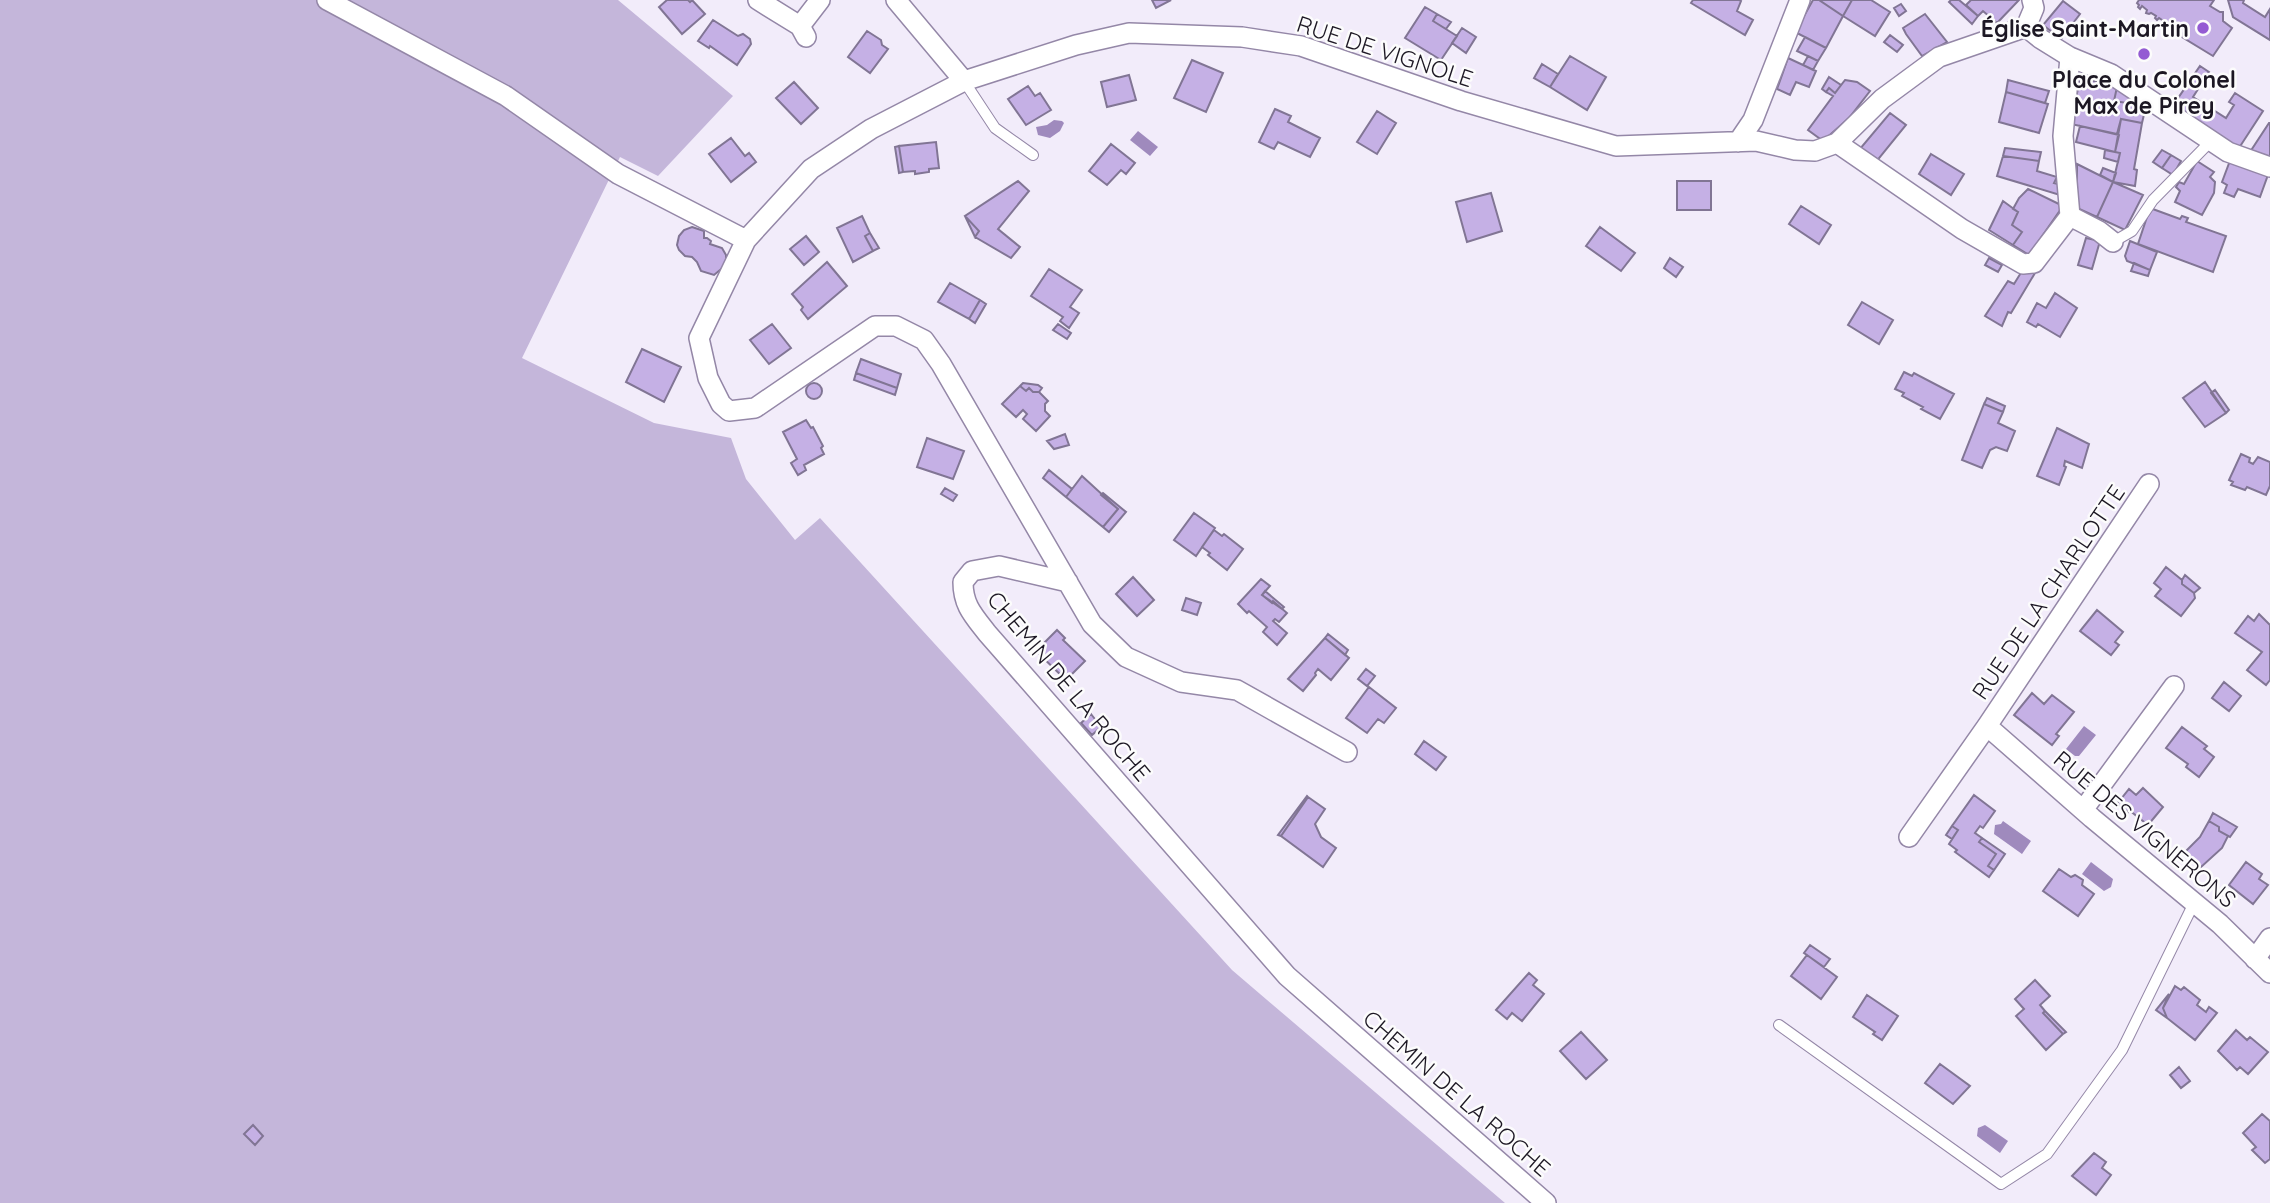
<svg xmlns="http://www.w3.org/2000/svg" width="2270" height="1203" viewBox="0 0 2270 1203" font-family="Quicksand,sans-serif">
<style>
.green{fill:#c4b6da}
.water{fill:#9f8abd}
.building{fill:#c5b0e5;stroke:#817594;stroke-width:2}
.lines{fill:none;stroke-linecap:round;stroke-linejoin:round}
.lane-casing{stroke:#9487a7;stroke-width:12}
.street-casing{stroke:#9487a7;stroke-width:22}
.lane{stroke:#fff;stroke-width:10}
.street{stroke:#fff;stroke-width:19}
.poi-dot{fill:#945bd3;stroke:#fcfcfc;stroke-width:2.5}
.labels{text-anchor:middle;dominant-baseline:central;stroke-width:5;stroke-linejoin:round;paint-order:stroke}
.poi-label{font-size:23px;font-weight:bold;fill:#1c1723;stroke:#fcfcfc;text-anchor:end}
.street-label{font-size:23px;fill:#1c1723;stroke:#fcfcfc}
</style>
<rect width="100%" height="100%" fill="#f2ecfa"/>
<!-- green -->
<path class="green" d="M0 0H618L733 96 658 176 620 157 522 358 654 423 731 438 746 479 795 540 820 518 1232 970 1505 1203H0Z"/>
<!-- water -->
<path class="water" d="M1054 120 1062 121 1064 123 1060 131 1050 138 1038 135 1036 127 1047 125Z
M1138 131 1158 147 1150 156 1130 140Z
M2084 726 2096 735 2079 756H2075L2066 749Z
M2003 821 2031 841 2022 854 1994 834 1995 825 2001 824Z
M2091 862 2113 879 2111 887 2104 891 2082 874Z
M1985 1125 2008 1141 2000 1153 1977 1136 1978 1128Z"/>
<!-- building -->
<path class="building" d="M667 0H688L690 2 692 0 705 14 682 34 659 7Z
M1152 0H1171L1156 8Z
M1693 0H1739L1741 1 1737 11 1753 20 1745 35 1691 3Z
M1813 0H1819L1843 16 1826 48 1795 32Z
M1819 0H1852L1843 16Z
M1852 0H1871L1890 12 1875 36 1843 16Z
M1951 0H1959L1978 16 1972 24 1949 2Z
M1971 0H2019L1997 23 1983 11 1978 16 1966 5Z
M2139 0H2214L2210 6 2220 12H2223V21L2232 28 2213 56 2182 37 2183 34 2177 30 2176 33 2173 31 2175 29 2168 24 2167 26 2164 25 2165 22 2159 18 2157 20 2155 18 2156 16 2151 13 2149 14 2146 13 2147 10 2142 6 2140 9 2138 7 2139 5 2137 3Z
M2228 0H2244L2243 3 2265 17 2270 9V40L2233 17Z
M2063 1 2080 14 2061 39 2043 25Z
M1901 4 1906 11 1899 16 1894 8Z
M1425 7 1437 14 1433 21 1457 36 1441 60 1405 38Z
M1437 14 1451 22 1446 29 1433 21Z
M1925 14 1947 42 1922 56 1906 34 1903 28Z
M713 20 738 36 743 34 750 39 751 44 737 65 710 46 709 48 698 41Z
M1462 28 1476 37 1466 53 1452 43Z
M867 31 881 40 882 45 888 49 870 73 848 57Z
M1890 35 1903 45 1897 52 1884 42Z
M1805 37 1826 48 1818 61 1797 51Z
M1570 56 1606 77 1587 110 1550 87Z
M1808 56 1818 61 1813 70 1803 65Z
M1788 58 1816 71 1809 87 1796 82 1790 95 1777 89Z
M1192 60 1223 73 1206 112 1174 98Z
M1542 64 1558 74 1550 87 1534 78Z
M2200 66 2209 72 2193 97 2226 118 2234 105 2229 102 2235 93 2263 111 2239 148 2172 107Z
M2084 74 2095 76 2094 81 2117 87 2114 101 2146 106 2142 123 2121 119 2117 134 2071 124 2080 78 2083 79Z
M1129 75 1136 100 1107 107 1101 82Z
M1829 77 1841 85 1835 93 1829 88 1826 92 1822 89Z
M1845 80 1857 82 1870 91 1849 118 1823 141 1808 130 1833 96 1826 92 1829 88 1835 93Z
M2008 80 2049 91 2045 103 2006 92Z
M794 82 818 108 801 124 776 98Z
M1028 86 1035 96 1040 93 1051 110 1026 125 1008 99Z
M2117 87 2146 106 2114 101Z
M2006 92 2048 104 2039 133 1999 122Z
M1275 109 1291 116 1288 122 1320 138 1310 157 1278 142 1274 149 1259 142Z
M1377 111 1396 123 1377 154 1357 142Z
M1890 113 1906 125 1876 162 1859 150Z
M2121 119 2142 123 2134 169 2137 170 2135 186 2113 182 2120 153 2115 152Z
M2269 123H2270V159L2250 152Z
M2080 126 2119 135 2115 152 2076 142Z
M731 138 745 156 749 153 756 162 731 182 709 154Z
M936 142 939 168 929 169V172L915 174V171L903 172 899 146Z
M1111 144 1135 163 1126 174 1121 170 1107 185 1089 171Z
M899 146 903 172 899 173 895 147Z
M2005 148 2041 152 2039 161 2003 156Z
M2105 150 2120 153 2118 162 2104 158Z
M2162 150 2171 155 2162 168 2153 162Z
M1931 154 1964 174 1951 195 1919 174Z
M2171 155 2181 161 2173 175 2162 168Z
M2003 156 2039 161 2037 171 2057 177 2054 183 2062 185 2060 195 1997 176Z
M2231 158 2269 172 2260 197 2238 189 2234 197 2224 193 2227 185 2222 182Z
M2197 161 2214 172 2210 177 2215 182 2214 193 2202 215 2175 202 2180 191 2176 187 2179 182 2184 184Z
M2077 164 2113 182 2097 217 2077 208Z
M2103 168 2116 173 2113 182 2100 175Z
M1018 181 1029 191 998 229 1020 247 1011 258 975 237 979 231 965 216Z
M1677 181H1711V210H1677Z
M2113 182 2143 195 2125 230 2097 217Z
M2028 189 2063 206 2029 255 2013 245 2022 232 2012 225 2018 212 2013 209 2019 198Z
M1491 193 1502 231 1467 242 1456 202Z
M2003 201 2018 212 2012 225 2022 232 2013 245 1989 230Z
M1801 206 1831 225 1819 244 1789 224Z
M2150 208 2180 219 2182 216 2188 218 2186 222 2226 236 2213 272 2138 244Z
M862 216 870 233 865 236 873 251 853 262 837 228Z
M965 216 979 231 975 237Z
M692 227 704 231V238H707L711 241 710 244 722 248 726 255V265L714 275 701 271 697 262 692 257 685 256 679 250 677 245 679 236 684 230Z
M1600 227 1635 253 1621 271 1586 246Z
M870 233 879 248 873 251 865 236Z
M806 236 819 252 804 265 790 249Z
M2086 238 2100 241 2092 269 2078 265Z
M2130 241 2157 252 2150 270 2127 261 2125 256Z
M1670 258 1683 267 1676 277 1664 268Z
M1989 258 2002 265 1998 272 1985 265Z
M827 262 847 286 808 319 801 310 803 307 792 294Z
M2134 263 2150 270 2148 276 2131 271Z
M1049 269 1082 290 1070 307 1079 313 1069 328 1060 321 1063 317 1031 296Z
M2022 271 2035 273 2011 313 2008 312 2002 326 1985 316 2008 281 2014 284Z
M950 283 980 300 969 319 938 302Z
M2055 293 2077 308 2060 337 2038 324 2036 327 2027 322 2037 303 2046 308Z
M980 300 986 304 975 323 969 319Z
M1862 302 1893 320 1879 344 1848 325Z
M772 324 791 348 769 364 750 340Z
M1058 324 1071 333 1067 339 1053 330Z
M642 349 681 367 664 402 626 382Z
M861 359 901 374 897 388 856 373Z
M1904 372 1912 376 1914 373 1954 394 1940 419 1921 409 1923 407 1902 396 1904 393 1895 389Z
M856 373 897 388 895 395 854 380Z
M2205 382 2226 413 2205 427 2183 398Z
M806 391a8 8 0 1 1 16 0a8 8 0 1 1-16 0Z
M1023 383 1038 385 1042 388 1039 392H1033L1029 388 1026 391 1020 386Z
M1020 386 1026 391 1029 388 1033 392H1039L1048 401 1045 404V411L1050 416 1036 431 1023 419 1027 414 1023 410 1016 417 1002 404Z
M2215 390 2229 410 2226 413 2211 393Z
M1987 398 2005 406 2003 412 1984 404Z
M1984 404 2003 412 1998 423 2015 431 2007 451 1996 447 1990 450 1982 468 1962 460Z
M806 420 811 428 813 427 823 446 821 448 824 454 804 465 806 470 798 475 791 463 797 459 783 432Z
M2057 428 2089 444 2082 468 2065 461 2064 466 2066 467 2059 485 2037 476Z
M1065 434 1069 445 1054 449 1047 441Z
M927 438 964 451 953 479 917 467Z
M2241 454 2250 458 2249 462 2253 464 2258 457 2270 462V486L2266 495 2247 487 2245 490 2231 485 2233 482 2229 480Z
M1049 470 1072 489 1066 497 1043 478Z
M1082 476 1118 509 1103 527 1066 497Z
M945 488 957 495 953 501 941 494Z
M1103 493 1126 512 1109 532 1103 527 1118 509 1101 495Z
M1194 513 1215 528 1196 556 1174 540Z
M1214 530 1222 536 1224 534 1243 549 1227 570 1208 555 1210 553 1202 547Z
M2166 567 2182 580V584L2194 593 2195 598 2181 616 2155 596 2161 589 2154 583Z
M2185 575 2200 588 2194 593 2182 584V580Z
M1133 577 1154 600 1137 616 1116 594Z
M1261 579 1270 586 1262 595 1272 603 1273 601 1287 613 1279 622 1275 619 1273 621 1287 633 1277 645 1263 632 1267 627 1249 611 1247 613 1238 604Z
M1265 591 1284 607 1282 609 1262 595Z
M1186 598 1201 603 1197 615 1182 610Z
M2097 610 2123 632 2115 642 2119 645 2111 655 2080 631Z
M2259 614 2270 625V680L2266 685 2247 670 2262 652 2235 633 2248 616 2254 621Z
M1057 630 1065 638 1063 640 1085 661 1066 680 1036 651Z
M1328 634 1348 650 1345 655 1325 638Z
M1325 638 1349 658 1331 680 1318 669 1315 673 1316 675 1303 691 1288 679Z
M1366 669 1375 676 1367 686 1358 679Z
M2224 682 2241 696 2229 711 2212 698Z
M1369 687 1396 708 1384 723 1378 719 1367 733 1346 718Z
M2032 693 2044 704 2052 695 2074 712 2056 734 2059 736 2052 745 2014 715Z
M1091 714 1101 727 1092 735 1081 723Z
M2182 727 2207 746 2204 749 2214 757 2199 777 2186 767 2188 764 2166 748Z
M1424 741 1446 757 1436 770 1415 754Z
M2143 788 2163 807 2148 825 2129 810 2128 812 2117 804 2129 789 2136 795Z
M1974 795 1995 811 1983 828 1980 826 1975 833 1982 838 1979 842 1996 854 1988 866 1994 870 1989 877 1955 852 1957 850 1949 844 1958 830 1952 826Z
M1307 796 1308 797 1281 836 1278 835Z
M1308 797 1325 809 1315 824 1321 837 1336 848 1323 867 1281 836Z
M2213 813 2237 827 2230 837 2219 831V827L2209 821Z
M2209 821 2219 827V831L2228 836 2222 848 2200 868 2184 853 2200 837Z
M1952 826 1958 830 1952 839 1946 835Z
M1982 838 2005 854 1994 870 1988 866 1996 854 1979 842Z
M2246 862 2262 874 2259 879 2268 885 2253 904 2229 885Z
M2059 869 2071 877 2075 875 2083 880 2082 885 2094 894 2078 916 2043 891Z
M1810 945 1830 959 1824 967 1804 953Z
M1807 955 1837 977 1821 999 1791 976Z
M1529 973 1537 980 1533 985 1544 994 1522 1021 1512 1013 1507 1019 1496 1010Z
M2035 980 2050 996 2040 1005 2045 1011 2043 1013 2063 1034 2046 1050 2016 1016 2024 1009 2015 999Z
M2175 986 2181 990 2184 987 2200 1000 2197 1005 2206 1012 2209 1007 2217 1013 2195 1040 2167 1018 2163 1008Z
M2169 994 2163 1008 2167 1018 2156 1010Z
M1867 995 1898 1016 1882 1040 1873 1034 1875 1032 1853 1017Z
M2045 1011 2066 1032 2063 1034 2043 1013Z
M2236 1030 2247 1040 2250 1037 2268 1052 2248 1074 2240 1067 2237 1070 2218 1051Z
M1581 1032 1607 1060 1586 1079 1560 1051Z
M1940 1064 1970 1086 1953 1104 1925 1083Z
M2179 1067 2190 1081 2181 1088 2170 1075Z
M2262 1114 2270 1121V1159L2265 1163 2252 1150 2256 1147 2243 1133Z
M253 1125 263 1136 255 1145 244 1134Z
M2094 1153 2106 1162 2102 1168 2111 1175 2096 1195 2072 1176Z"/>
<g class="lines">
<defs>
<path id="lane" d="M964 81 995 128 1033 155
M2113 242 2132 231 2153 200 2211 141
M1779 1025 2001 1184 2047 1154 2122 1050 2194 903"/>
<path id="street" d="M327 0 506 96 618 174 746 240
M758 0 800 26 806 37
M896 0 964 81
M2032 0 2034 8 2026 27 2041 39 2070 57 2111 74 2228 152 2270 167
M800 26 820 0
M1738 142 1753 120 1800 0
M1837 143 1962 229 2023 264 2034 263 2070 216
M2070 216 2063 136 2070 57
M2070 216 2099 231 2113 242
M1068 582 999 566 972 571 963 582C963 605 973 615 987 633L1287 976 1546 1203
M1987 726 2092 818 2220 924 2270 973
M1347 752 1237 690 1181 682 1126 657 1092 624 941 364 924 340 896 326H875L755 408 729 411 721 404 708 378 699 338 746 240 811 169 871 129 964 81 1076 45 1129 33 1242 37 1301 46 1461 101 1616 146 1756 141 1795 150 1815 151 1837 143 1882 99 1939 57 2026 27
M2083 810 2174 686
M1909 837 1987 726 2149 484
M2255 959 2270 938"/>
</defs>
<!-- lane casing -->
<use href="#lane" class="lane-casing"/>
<!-- street casing -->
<use href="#street" class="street-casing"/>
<!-- lane -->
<use href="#lane" class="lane"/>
<!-- street -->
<use href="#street" class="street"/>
</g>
<!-- markers -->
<g class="poi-dot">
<circle cx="2203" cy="28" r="7"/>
<circle cx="2144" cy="54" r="7"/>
</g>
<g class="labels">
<!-- poi labels -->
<g class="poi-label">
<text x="2189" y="28">Église Saint-Martin</text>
<text x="2144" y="79" text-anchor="middle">Place du Colonel<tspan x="2144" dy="26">Max de Pirey</tspan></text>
</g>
<!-- street labels -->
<g class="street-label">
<text transform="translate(1385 51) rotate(18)">RUE DE VIGNOLE</text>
<text transform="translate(2048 592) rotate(-56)">RUE DE LA CHARLOTTE</text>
<text transform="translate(1069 686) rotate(50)">CHEMIN DE LA ROCHE</text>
<text transform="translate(2145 829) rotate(40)">RUE DES VIGNERONS</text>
<text transform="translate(1457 1093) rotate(41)">CHEMIN DE LA ROCHE</text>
</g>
</g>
</svg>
